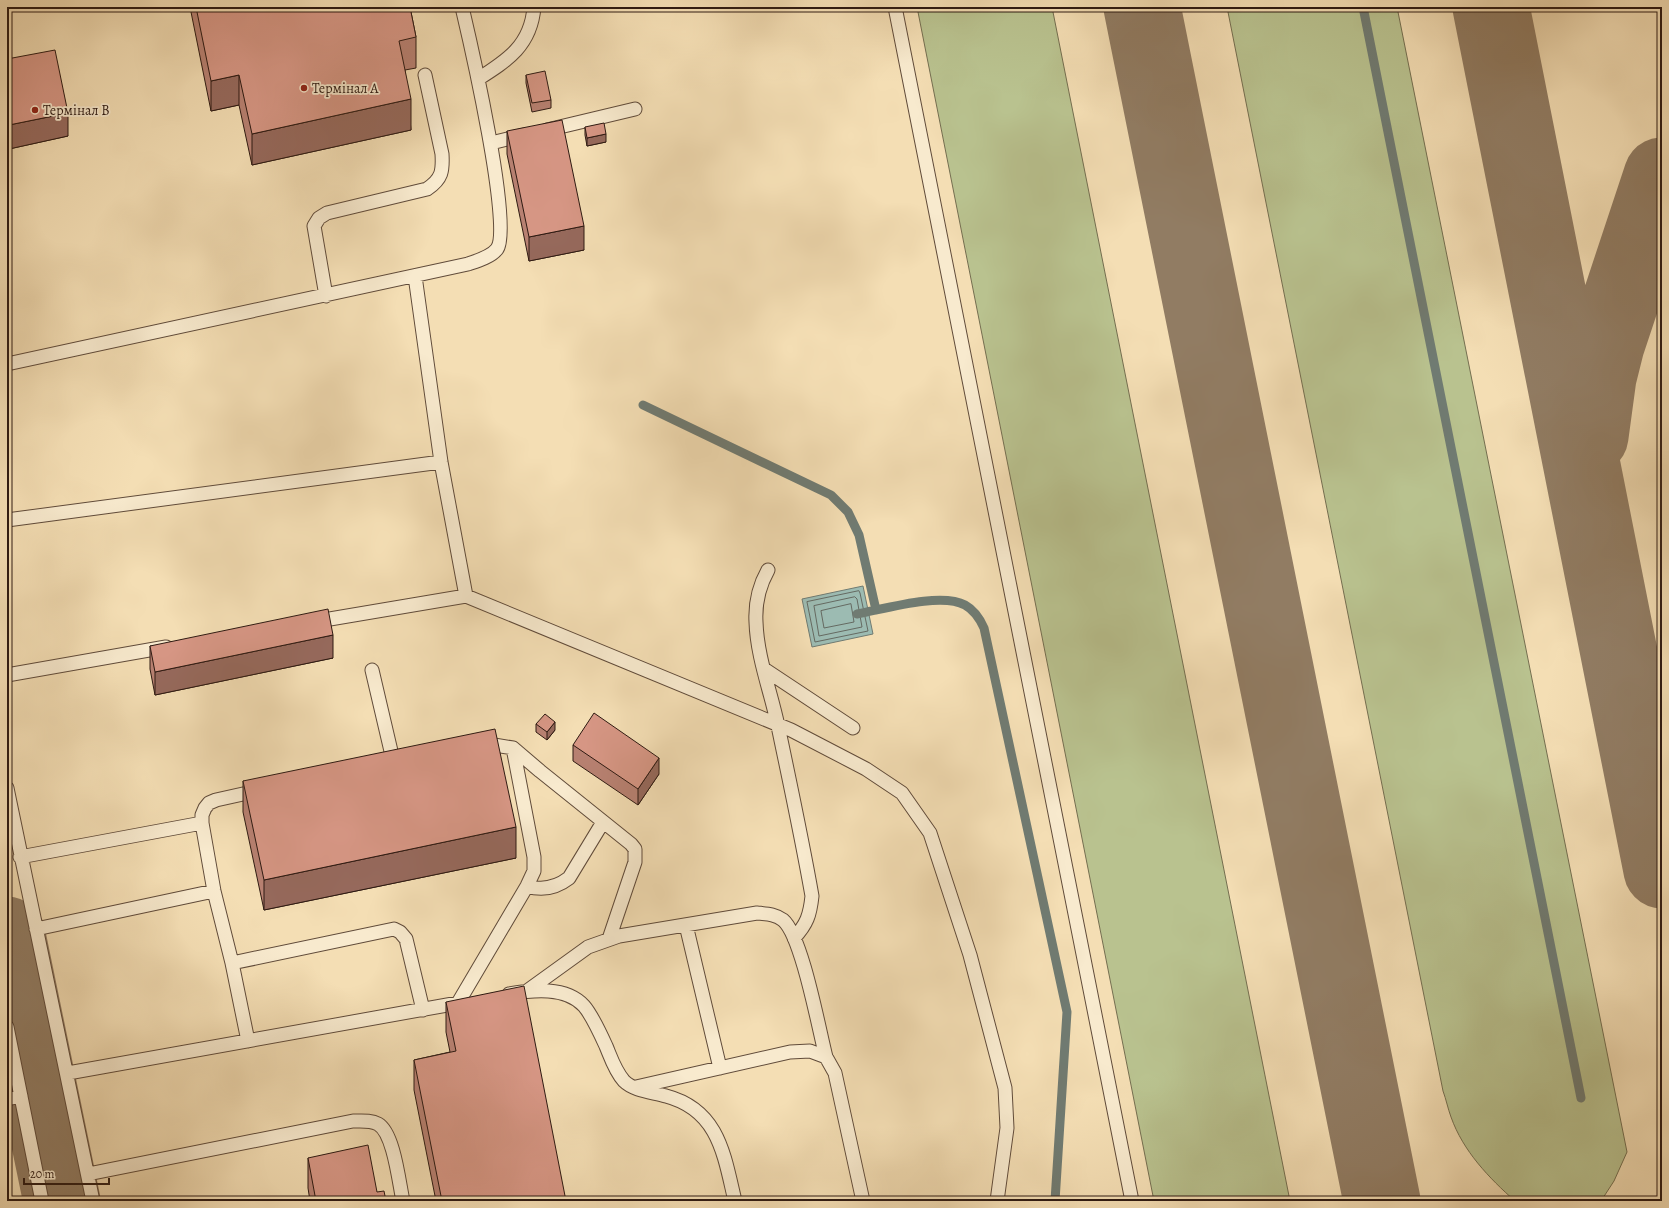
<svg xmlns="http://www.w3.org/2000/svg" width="1669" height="1208" viewBox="0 0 1669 1208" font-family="Alegreya,serif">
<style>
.green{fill:#b9c28f;stroke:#746e50}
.water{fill:#9cbbb2;stroke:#707b72}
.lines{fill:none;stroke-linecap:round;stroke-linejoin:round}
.shore{stroke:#656a62;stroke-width:1}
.stream{stroke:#707b72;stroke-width:9}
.taxiway{stroke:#917c63;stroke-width:77}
.service-casing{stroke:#604b3a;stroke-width:15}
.service{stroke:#f8eace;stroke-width:13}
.wall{fill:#b88172;stroke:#2e1a12}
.shaded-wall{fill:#96695c;stroke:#2e1a12}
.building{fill:#d69684;stroke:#2e1a12}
.poi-dot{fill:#8f2418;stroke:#f8eace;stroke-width:1.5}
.labels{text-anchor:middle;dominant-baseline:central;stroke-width:3.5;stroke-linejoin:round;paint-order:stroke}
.poi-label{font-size:14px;fill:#2e1a12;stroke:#f8eace;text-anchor:start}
</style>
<rect width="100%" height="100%" fill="#f4deb4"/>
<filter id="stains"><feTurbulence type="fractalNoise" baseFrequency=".005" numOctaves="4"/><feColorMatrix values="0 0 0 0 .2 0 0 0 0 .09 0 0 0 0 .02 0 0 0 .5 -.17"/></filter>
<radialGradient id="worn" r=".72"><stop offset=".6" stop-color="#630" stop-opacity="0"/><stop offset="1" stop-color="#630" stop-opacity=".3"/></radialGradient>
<!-- green -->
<path class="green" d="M917 7H1052L1290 1201H1154Z
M1227 7H1397L1627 1152 1614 1181 1601 1201H1515C1489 1178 1463 1151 1451 1117 1448 1109 1446 1099 1443 1091Z"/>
<!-- water -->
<path class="water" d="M863 586 873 634 812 647 802 599Z"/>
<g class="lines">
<!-- shore -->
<path class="shore" d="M859 591 860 593 868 631 815 642 807 602Z
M855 597 857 599 862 627 819 636 814 606Z
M851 604 854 622 824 628 821 611Z"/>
<!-- stream -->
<path class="stream" d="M1363 7 1581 1098
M643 405 831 495 848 512 859 535 876 610
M857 614C884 609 941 592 965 605 974 610 980 619 984 628L1067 1012 1055 1201"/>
<!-- taxiway -->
<path class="taxiway" d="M1142 7 1382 1201
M1491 7 1662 870
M1590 436 1598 377 1606 345 1662 176
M7 935 62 1201"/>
<defs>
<path id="service" d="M895 7 1132 1201
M478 79C508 60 531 45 534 7
M547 130 635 109
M491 143 524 135
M415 276 441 462 466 596
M326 296 314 226 319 218 327 213 427 189C442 179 443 171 442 154L425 75
M7 364 468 264C477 261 491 257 497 249 513 228 470 41 462 7
M7 520 441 462
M768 570C759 586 755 604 756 622 757 657 771 692 778 726 790 783 802 839 812 896 810 915 807 924 794 938
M312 622 466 596 791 730 866 769 902 793 930 833 970 955 1005 1088 1007 1128 997 1201
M764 669 853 728
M372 670 394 764
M7 675 166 647
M482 747 494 745 513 748 540 771 631 844 635 849V862L609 939
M7 788 93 1201
M20 857 202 823
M527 886C543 891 556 888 569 878L603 822
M686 925 720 1068
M36 929 214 891
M232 963 394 929 400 932 406 939 423 1010
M527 991 588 947 619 936 757 913C767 914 775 914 783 920 802 936 819 1030 826 1057
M509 994C532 990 566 986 584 1006 591 1014 601 1035 606 1046 611 1058 615 1071 624 1081 634 1091 653 1092 666 1096 719 1110 724 1155 735 1201
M458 1003 527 886 534 871V857L513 748
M7 1027 42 1201
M248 1041 232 963 214 891 202 823V815L205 808 209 803 216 800 261 790
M68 1073 464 1002
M636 1087 790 1052 810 1051 826 1057 835 1073 863 1201
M7 1099 21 1096
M88 1174 353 1121C362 1121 371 1120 378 1124 394 1133 399 1183 403 1201"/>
</defs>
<!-- service casing -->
<use href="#service" class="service-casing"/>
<!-- service -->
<use href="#service" class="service"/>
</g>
<!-- wall -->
<path class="wall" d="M190 7H410L416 37V68L405 70 411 130 252 165 239 105 211 111Z
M7 59 68 136 9 149 7 139Z
M526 75 551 100V108L532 112 526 83Z
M585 127 606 142 587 146 585 135Z
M507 131 584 250 529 261 507 154Z
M150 646 333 658 155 695 150 669Z
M536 724 555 730 547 740 536 732Z
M573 745 659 774 638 805 573 761Z
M243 781 516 858 264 910 243 812Z
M446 1002 566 1201H436L414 1090V1060L450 1052 446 1032Z
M308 1158 377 1192 386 1201H310L308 1188Z"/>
<!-- shaded-wall -->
<path class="shaded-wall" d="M239 75V105L211 111V81Z
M411 99V130L252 165V134Z
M68 113V136L9 149V125Z
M606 134V142L587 146V138Z
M584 226V250L529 261V237Z
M333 635V658L155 695V672Z
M555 722V730L547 740V732Z
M659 758V774L638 805V789Z
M516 827V858L264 910V880Z"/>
<!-- building -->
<path class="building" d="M196 7H410L416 37 399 41 411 99 252 134 239 75 211 81Z
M55 50 68 113 9 125 7 116V59Z
M545 71 551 100 532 103 526 75Z
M562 120 584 226 529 237 507 131Z
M604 123 606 134 587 138 585 127Z
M328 609 333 635 155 672 150 646Z
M594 713 659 758 638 789 573 745Z
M545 714 555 722 547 732 536 724Z
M495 729 516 827 264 880 243 781Z
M524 986 566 1201H442L414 1060 456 1051 446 1002Z
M368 1145 377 1192 384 1191 386 1201H316L308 1158Z"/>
<!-- markers -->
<g class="poi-dot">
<circle cx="304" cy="88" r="4"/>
<circle cx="35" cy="110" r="4"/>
</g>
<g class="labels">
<!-- poi labels -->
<g class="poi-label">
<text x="312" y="88">Термінал A</text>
<text x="43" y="110">Термінал B</text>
</g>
</g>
<!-- margin -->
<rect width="1669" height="1208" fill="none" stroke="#f4deb4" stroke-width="24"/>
<rect x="8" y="8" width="1653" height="1192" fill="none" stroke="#2e1a12" stroke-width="2"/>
<rect x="12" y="12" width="1645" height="1184" fill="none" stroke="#2e1a12"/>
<!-- scale -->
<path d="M24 1178v6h85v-6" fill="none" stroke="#2e1a12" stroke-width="2"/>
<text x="30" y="1178" font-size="12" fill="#2e1a12" stroke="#f8eace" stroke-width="3" paint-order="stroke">20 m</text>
<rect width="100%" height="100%" filter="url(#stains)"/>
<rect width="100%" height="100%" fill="url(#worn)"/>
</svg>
